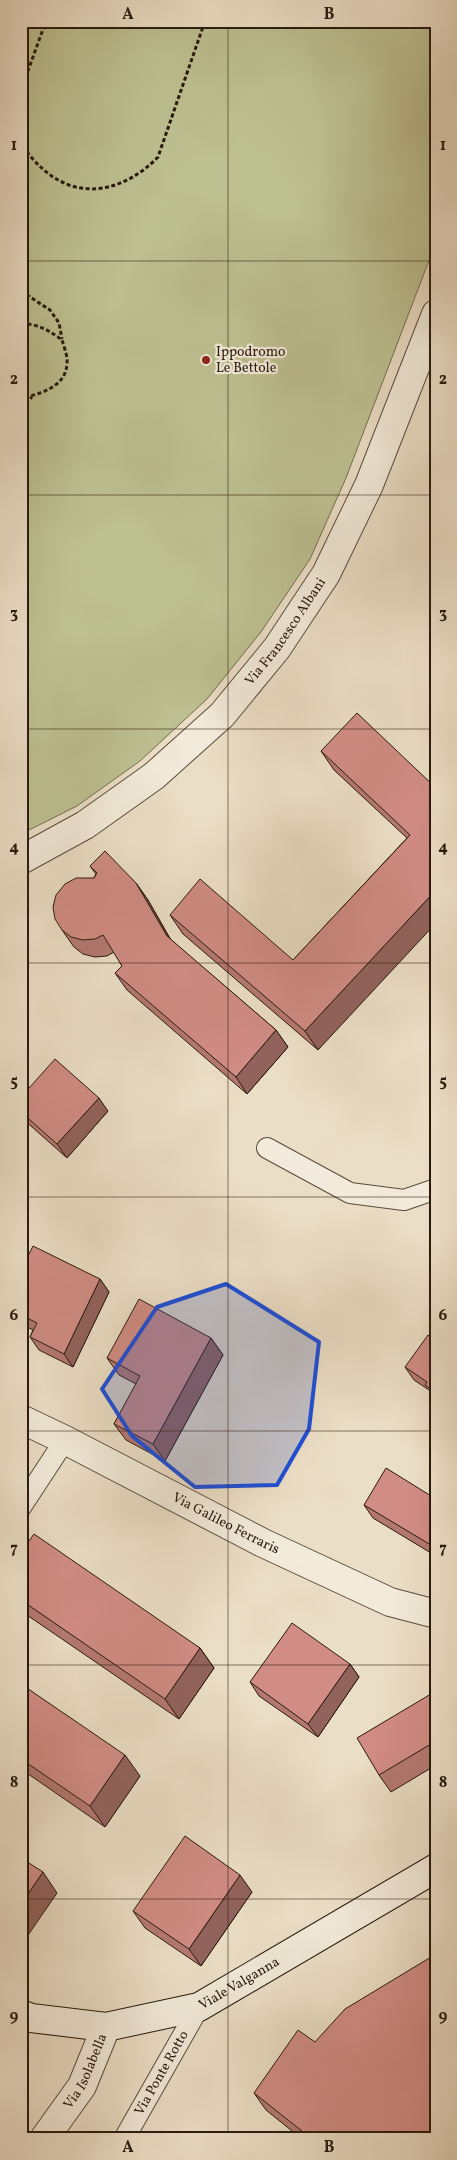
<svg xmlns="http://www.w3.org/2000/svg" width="457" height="2160" viewBox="0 0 457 2160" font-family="Vollkorn,serif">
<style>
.garden{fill:#bdc091;stroke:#736d4f}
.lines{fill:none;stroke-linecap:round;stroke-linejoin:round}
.lane-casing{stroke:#5a4b3b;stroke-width:22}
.street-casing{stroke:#5a4b3b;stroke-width:30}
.secondary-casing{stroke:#291a0d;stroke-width:30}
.path{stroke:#291a0d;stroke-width:3;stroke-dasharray:4 2.5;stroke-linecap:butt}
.lane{stroke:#f2eada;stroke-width:20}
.street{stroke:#f2eada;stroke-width:28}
.secondary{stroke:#f2eada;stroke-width:28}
.wall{fill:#b47872;stroke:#291a0d}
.shaded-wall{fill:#92625d;stroke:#291a0d}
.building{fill:#d18c85;stroke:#291a0d}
.marked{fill:#1d4ed8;fill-opacity:0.2;stroke:#1d4ed8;stroke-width:4;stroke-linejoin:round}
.grid{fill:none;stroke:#291a0d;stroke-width:1;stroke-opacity:0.55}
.poi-dot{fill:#8f2418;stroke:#f2eada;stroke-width:2}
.labels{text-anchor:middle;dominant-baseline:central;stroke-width:4.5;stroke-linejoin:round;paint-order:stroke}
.poi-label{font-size:14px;fill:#291a0d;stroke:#f2eada;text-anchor:start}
.street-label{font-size:14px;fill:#291a0d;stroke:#f2eada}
.neatline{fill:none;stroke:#291a0d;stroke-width:2}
.grid-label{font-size:16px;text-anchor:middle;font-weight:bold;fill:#291a0d}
</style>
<rect width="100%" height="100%" fill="#ebdec6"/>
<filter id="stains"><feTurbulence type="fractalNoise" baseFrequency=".004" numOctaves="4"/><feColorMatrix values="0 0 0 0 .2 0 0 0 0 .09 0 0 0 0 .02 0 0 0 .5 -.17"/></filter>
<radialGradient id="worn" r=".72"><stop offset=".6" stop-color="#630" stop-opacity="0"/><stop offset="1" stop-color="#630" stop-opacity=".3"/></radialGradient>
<!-- garden -->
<path class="garden" d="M21 21H436V242L346 478 310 559 261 632 207 699 140 761 77 806 21 834Z"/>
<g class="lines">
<defs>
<g id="lane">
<path d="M267 1148 350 1193 404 1200 436 1189"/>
<path d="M21 1507 65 1440"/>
<path id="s1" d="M124 2139 199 2007"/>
</g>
<g id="street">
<path id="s2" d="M21 860 85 825 154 776 222 715 277 648 326 574 369 485 436 314"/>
<path id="s3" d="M21 1419 65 1440 263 1543 390 1602 436 1614"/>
<path id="s4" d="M44 2139 82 2086 106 2027"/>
</g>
<g id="secondary">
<path id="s5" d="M21 2014 31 2018 106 2027 199 2007 436 1868"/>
</g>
</defs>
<!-- lane casing -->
<use href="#lane" class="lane-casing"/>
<!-- street casing -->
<use href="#street" class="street-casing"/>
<!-- secondary casing -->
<use href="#secondary" class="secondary-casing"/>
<!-- path -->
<path class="path" d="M21 90 46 21
M21 140C25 152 35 162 44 170 82 203 127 189 158 157L205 21
M21 291 50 310 59 323 62 339
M21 324C37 323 50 331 62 340 64 347 68 357 67 363 66 388 40 393 21 399
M21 408 32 397
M21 497 23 531 21 538"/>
<!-- lane -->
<use href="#lane" class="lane"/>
<!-- street -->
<use href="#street" class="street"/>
<!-- secondary -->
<use href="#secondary" class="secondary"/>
</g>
<!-- wall -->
<path class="wall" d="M321 751 436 788 318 1050 183 934 170 915 293 960 407 838 334 770Z
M90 866 136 883 148 900 171 940 276 1030 288 1047 247 1094 127 990 115 973 122 966 114 952 107 956 95 957 83 954 74 947 62 930 96 874Z
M21 1097 108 1111 67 1158 23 1119 21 1117Z
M21 1270 100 1279 109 1292 73 1367 39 1350 30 1337 33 1330 21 1324Z
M211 1338 223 1355 165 1461 126 1440 114 1424 136 1384 119 1375 107 1358Z
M436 1340V1399L429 1390 414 1380 405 1367Z
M436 1499V1556L373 1518 364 1505Z
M21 1552 200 1648 214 1668 179 1719 21 1611Z
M350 1664 359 1677 318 1737 259 1696 250 1682Z
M21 1684 140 1776 105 1827 21 1769Z
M436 1691V1765L391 1792 379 1775Z
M252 1892 201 1966 145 1928 133 1911Z
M254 2093 436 2139H302L266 2110Z"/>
<!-- shaded-wall -->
<path class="shaded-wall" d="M136 883 148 900 178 953 167 936Z
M436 890V923L318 1050 305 1031Z
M276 1030 288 1047 247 1094 236 1077Z
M99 1098 108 1111 67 1158 57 1144Z
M100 1279 109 1292 73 1367 64 1354Z
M211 1338 223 1355 165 1461 153 1444Z
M200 1648 214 1668 179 1719 165 1699Z
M350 1664 359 1677 318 1737 308 1724Z
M125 1755 140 1776 105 1827 90 1806Z
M43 1872 57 1893 22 1944 21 1942V1904Z
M240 1875 252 1892 201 1966 189 1949Z"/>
<!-- building -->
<path class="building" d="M357 713 436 788V890L305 1031 170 915 200 879 293 960 410 835 321 751Z
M105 851 136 883 167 936 276 1030 236 1077 115 973 122 966 103 935 95 939 83 940 71 937 62 930 55 919 53 907 56 895 65 884 76 878H94L97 873 90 866Z
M55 1059 99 1098 57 1144 21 1112V1097Z
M33 1246 100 1279 64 1354 30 1337 37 1323 21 1315V1270Z
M139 1299 211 1338 153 1444 114 1424 140 1376 107 1358Z
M428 1335 436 1340V1393L425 1385 427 1382 405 1367Z
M386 1468 436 1499V1548L364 1505Z
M34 1534 200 1648 165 1699 21 1600V1552Z
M292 1623 350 1664 308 1724 250 1682Z
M21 1684 125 1755 90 1806 21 1759Z
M436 1691V1741L379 1775 357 1738Z
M185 1836 240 1875 189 1949 133 1911Z
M21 1858 43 1872 21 1904Z
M436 1954V2139H312L254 2093 298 2030 315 2042 345 2009Z"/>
<!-- marked area -->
<path class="marked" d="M226 1284 319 1342 309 1429 277 1485 195 1487 132 1436 102 1389 157 1307Z"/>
<!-- grid -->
<path class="grid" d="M228 21V2139M21 261H436M21 495H436M21 729H436M21 963H436M21 1197H436M21 1431H436M21 1665H436M21 1899H436"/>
<!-- markers -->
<circle class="poi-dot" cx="206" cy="360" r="5"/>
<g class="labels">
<!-- poi labels -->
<g class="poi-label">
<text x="216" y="352">Ippodromo<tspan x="216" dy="16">Le Bettole</tspan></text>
</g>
<!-- street labels -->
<g class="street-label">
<text stroke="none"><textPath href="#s2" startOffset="354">Via Francesco Albani</textPath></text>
<text stroke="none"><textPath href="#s3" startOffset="230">Via Galileo Ferraris</textPath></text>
<text stroke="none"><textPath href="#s5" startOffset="228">Viale Valganna</textPath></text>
<text stroke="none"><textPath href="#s4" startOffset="80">Via Isolabella</textPath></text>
<text stroke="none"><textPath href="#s1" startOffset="76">Via Ponte Rotto</textPath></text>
</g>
</g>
<!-- margin -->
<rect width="457" height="2160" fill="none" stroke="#ebdec6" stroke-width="55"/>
<rect x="28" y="28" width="402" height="2104" class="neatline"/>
<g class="grid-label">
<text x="128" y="19">A</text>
<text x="329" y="19">B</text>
<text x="14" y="150">1</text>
<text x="443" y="150">1</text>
<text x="14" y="384">2</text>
<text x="443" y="384">2</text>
<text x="14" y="618">3</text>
<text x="443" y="618">3</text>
<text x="14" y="852">4</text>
<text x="443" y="852">4</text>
<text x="14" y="1086">5</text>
<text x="443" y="1086">5</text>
<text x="14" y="1320">6</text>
<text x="443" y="1320">6</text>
<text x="14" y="1553">7</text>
<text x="443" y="1553">7</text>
<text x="14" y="1787">8</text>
<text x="443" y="1787">8</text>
<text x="14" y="2021">9</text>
<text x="443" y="2021">9</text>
<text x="128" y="2152">A</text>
<text x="329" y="2152">B</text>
</g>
<rect width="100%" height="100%" filter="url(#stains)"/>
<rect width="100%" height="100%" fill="url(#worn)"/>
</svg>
